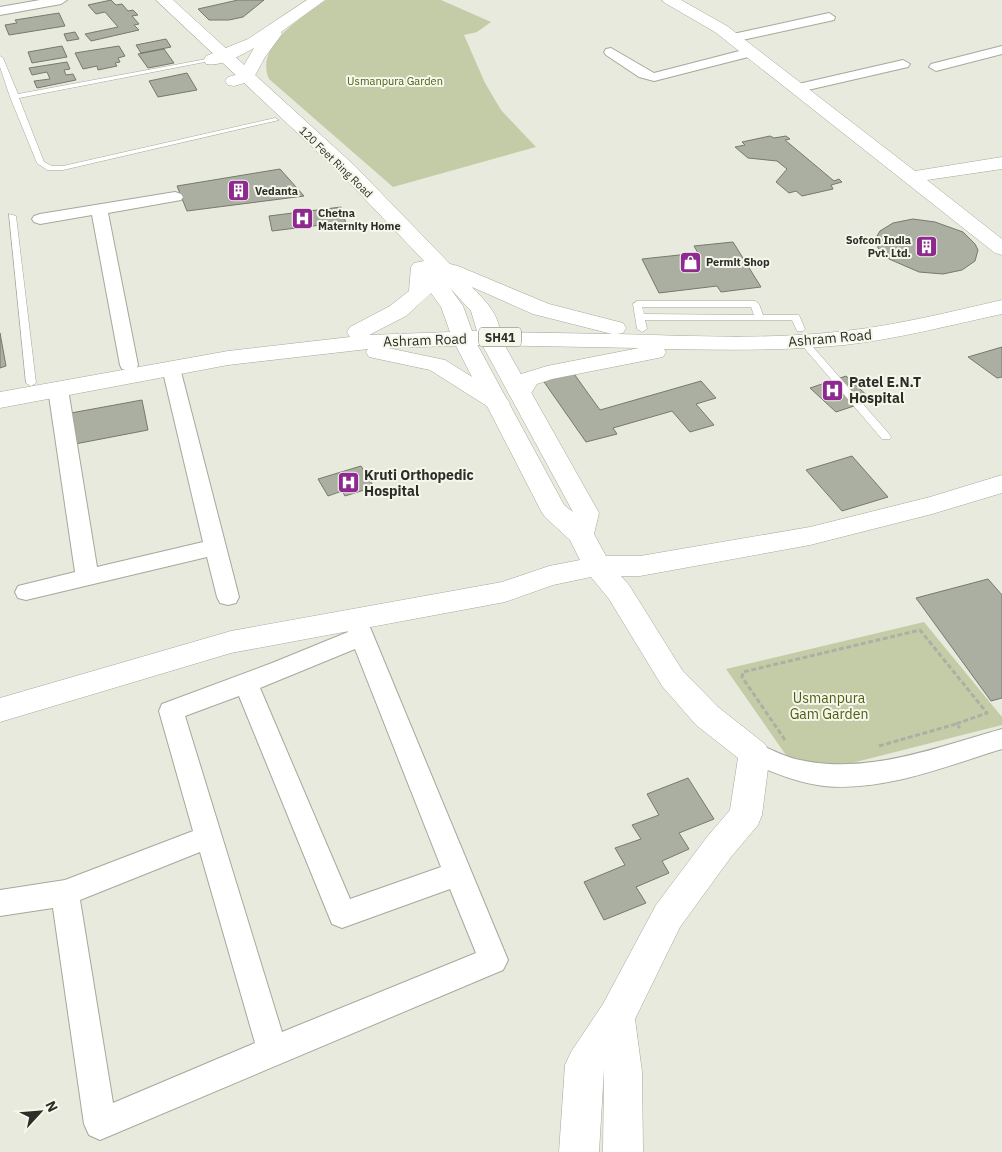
<svg xmlns="http://www.w3.org/2000/svg" width="1002" height="1152" viewBox="0 0 1002 1152" font-family="'IBM Plex Sans',sans-serif">
<style>
.green{fill:#c4cca7}
.building{fill:#abafa1;stroke:#76796d}
.lines{fill:none;stroke-linecap:round;stroke-linejoin:round}
.service-casing{stroke:#a5a89b;stroke-width:1}
.minor-casing{stroke:#a5a89b;stroke-width:2}
.tertiary-casing{stroke:#a5a89b;stroke-width:1}
.secondary-casing{stroke:#a5a89b;stroke-width:1}
.primary-casing{stroke:#a5a89b;stroke-width:1}
.path{stroke:#adafa4;stroke-width:3;stroke-dasharray:5 2.5;stroke-linecap:butt}
.service{fill:#fff;fill-rule:evenodd}
.minor{fill:#fff;fill-rule:evenodd}
.tertiary{fill:#fff;fill-rule:evenodd}
.secondary{fill:#fff;fill-rule:evenodd}
.primary{fill:#fff;fill-rule:evenodd}
.labels{text-anchor:middle;dominant-baseline:central;stroke-width:4;stroke-linejoin:round;paint-order:stroke}
.far-park-label{font-size:11px;fill:#525c13;stroke:#f4f7e9}
.far-street-label{font-size:11px;fill:#2d2e29;stroke:#f4f7e9}
.far-poi-label{font-size:11px;font-weight:bold;fill:#2d2e29;stroke:#f4f7e9;text-anchor:start}
.shield{fill:#f4f7e9;stroke:#696a63;stroke-width:1}
.shield-label{font-size:12px;font-weight:bold;fill:#2d2e29}
.street-label{font-size:14px;fill:#2d2e29;stroke:#f4f7e9}
.poi-label{font-size:14px;font-weight:bold;fill:#2d2e29;stroke:#f4f7e9;text-anchor:start}
.park-label{font-size:14px;fill:#525c13;stroke:#f4f7e9}
</style>
<rect width="100%" height="100%" fill="#e7eadc"/>
<!-- green -->
<path class="green" d="M326 0H441L491 22 477 32 464 35 485 83 501 110 536 147 393 187 269 79C254 45 303 17 326 0Z
M924 622 1002 717V725L832 768 788 758 726 669Z"/>
<!-- building -->
<path class="building" d="M111 0 116 5 122 4 128 11 133 10 138 15 132 16 139 24 134 25 139 30 91 41 85 34 118 27 105 12 96 14 88 5Z
M238 0H264L243 17 229 20H209L198 9Z
M59 13 65 26 9 35 5 25 17 23 15 20Z
M75 32 79 39 67 41 64 34Z
M166 39 171 47 141 53 136 45Z
M62 46 67 57 32 63 28 52Z
M119 46 125 56 118 58 120 62 115 63 117 66 98 70 97 66 83 69 75 53Z
M164 49 174 63 148 68 138 54Z
M67 62 70 69 64 70 66 75 73 74 76 80 37 88 34 81 50 79 47 72 32 75 29 68Z
M187 73 197 90 158 97 149 81Z
M770 136 774 138 786 136 790 139 785 140 834 181 839 179 842 182 831 185 833 189 802 196 796 191 789 193 776 182 787 169 777 161 748 158 735 147 745 145 742 142Z
M280 169 304 196 187 211 177 186Z
M341 207 347 227 322 230 321 225 272 231 269 216Z
M913 219 935 222 963 232 975 244 978 250 975 261 962 270 943 274 919 272 889 259 878 248 877 236 880 231 893 223Z
M733 242 761 287 721 292 717 286 659 293 642 259 698 253 694 246Z
M0 333 6 366 0 368Z
M1002 347V377L997 378 968 357Z
M572 371 600 410 701 381 716 398 696 404 714 425 690 432 672 411 613 428 617 434 586 442 542 379Z
M846 376 872 400 836 412 810 388Z
M142 400 148 430 75 444 71 413Z
M852 456 888 497 842 511 806 470Z
M361 466 374 487 345 496 342 491 328 496 318 479Z
M988 579 1002 595V698L991 701 916 598Z
M688 778 714 819 679 833 689 849 662 861 669 873 636 887 646 903 604 920 584 882 625 865 615 848 641 839 632 825 659 815 647 794Z"/>
<g class="lines">
<defs>
<path id="service" d="M0 56 3 58 18 94 212 58 215 60 19 98 44 162 52 166H63L275 118 279 120 63 170H47L37 163 10 97 0 67Z
M9 214 16 216 36 383 31 386 26 383Z
M637 301H755L759 304 763 315H799L805 329 803 331H797L792 320H645L647 329 642 332 637 329 633 304ZM642 307H751L754 315 644 314Z
M803 338 806 339 890 435 891 437 890 439H882L800 343 798 341Z"/>
<path id="minor" d="M40 0H67L61 4 0 15V7Z
M829 13 835 17 834 20 733 42 726 38 733 34Z
M1002 46V54L936 71 929 67 931 64Z
M611 48 654 73 751 48 758 52 756 55 654 81 639 77 606 55 604 52 606 49Z
M903 60 910 64 908 67 799 92 792 88 794 85Z
M175 192 181 194 183 197 181 200 108 213 138 365 136 369 129 371 122 369 120 365 92 215 40 224 34 222 32 219 34 216 40 214Z
M171 362 178 364 180 368 239 597 236 603 228 605 220 603 217 597 207 557 26 600 18 598 15 592 18 586 75 572 48 389 51 385 58 383 65 385 68 389 97 567 203 542 162 368 164 364Z
M355 611 363 614 367 620 508 960 503 970 100 1140 89 1135 84 1124 53 908 0 916V890L65 880 193 831 159 711 162 704 272 663 348 632 343 620 347 614ZM355 649 441 867 350 899 260 688ZM239 696 332 924 342 928 450 889 476 953 282 1032 185 716ZM200 852 255 1043 113 1103 80 900Z
M1002 729V749C946 766 884 792 824 786 796 783 771 771 745 761L741 753 745 745 754 742C769 748 784 757 800 760 868 775 938 747 1002 729Z"/>
<path id="tertiary" d="M307 0H325L281 32 282 34 265 57 252 81 234 86 228 85 225 81 228 77 239 74 254 48C241 55 221 67 206 64L204 60 206 56 248 39Z
M662 0H681L727 26 915 171 1002 157V169L927 180 1002 239V255L995 253 715 32 665 3Z"/>
<path id="secondary" d="M489 330 497 332 500 337 599 513 594 534 606 556H640L810 527 930 497 1002 475V493L932 514 810 545 640 576H621L629 585 682 670 718 707 765 744 770 753 762 815 758 825 731 857 680 927 635 1019 642 1072 643 1152H603L604 1069 599 1152H559L565 1065 571 1052 603 1004 656 905 707 837 730 810 738 758 696 725 662 686 609 599 591 577 553 585 505 602 231 653 0 722V698L231 631 502 582 549 566 580 560 570 540 545 517 541 511 452 338 455 333 463 331 471 333 564 505 573 512 478 337 481 332Z"/>
<path id="primary" d="M156 0H173L355 166 450 264 458 266 549 304 623 323 626 328 623 333 617 334C693 336 770 340 845 331 898 325 950 312 1002 300V314C950 325 898 339 844 345 785 351 724 350 664 349L666 352 663 357 552 379 537 384 528 398 520 400 512 398 508 393 521 374 547 366 639 348 480 345 388 348 445 360 506 398 510 403 506 408 498 411 490 408 430 370 369 357 366 352 368 349 228 365 0 408V392L228 351 350 337 347 332 350 327 390 306 409 291 411 267 414 263 424 261 341 174ZM472 287 533 314 612 334 500 332C498 312 484 300 472 287ZM450 288 471 311 477 331H472L463 306ZM431 293 441 307 450 332 369 335 406 316Z"/>
</defs>
<!-- service casing -->
<use href="#service" class="service-casing"/>
<!-- minor casing -->
<use href="#minor" class="minor-casing"/>
<!-- tertiary casing -->
<use href="#tertiary" class="tertiary-casing"/>
<!-- secondary casing -->
<use href="#secondary" class="secondary-casing"/>
<!-- primary casing -->
<use href="#primary" class="primary-casing"/>
<!-- path -->
<path class="path" d="M785 740 742 677 743 672 920 630 987 713 956 724
M879 746 956 724 960 728"/>
<!-- service -->
<use href="#service" class="service"/>
<!-- minor -->
<use href="#minor" class="minor"/>
<!-- tertiary -->
<use href="#tertiary" class="tertiary"/>
<!-- secondary -->
<use href="#secondary" class="secondary"/>
<!-- primary -->
<use href="#primary" class="primary"/>
</g>
<!-- icons -->
<defs>
<symbol id="building-square" viewBox="-11 -11 22 22"><rect x="-9" y="-9" width="18" height="18" rx="4" fill="#8e298f" stroke="#f4f7e9"/><path d="M-4-6H4V6H1V3H-1V6H-4ZM-2.5-4.3h1.7v1.8h-1.7ZM.8-4.3h1.7v1.8H.8ZM-2.5-1h1.7V.8h-1.7ZM.8-1h1.7V.8H.8Z" fill="#fff"/></symbol>
<symbol id="hospital-square" viewBox="-11 -11 22 22"><rect x="-9" y="-9" width="18" height="18" rx="4" fill="#8e298f" stroke="#f4f7e9"/><path d="M-5-5h3v3.5h4V-5h3V5h-3V1.5h-4V5h-3Z" fill="#fff"/></symbol>
<symbol id="shop-square" viewBox="-11 -11 22 22"><rect x="-9" y="-9" width="18" height="18" rx="4" fill="#8e298f" stroke="#f4f7e9"/><path d="M-5-2.5h2.3a2.7 3.5 0 0 1 5.4 0H5L5.5 6h-11ZM-1.5-2.5h3a1.5 2.3 0 0 0-3 0Z" fill="#fff"/></symbol>
</defs>
<g fill-rule="evenodd">
<use href="#building-square" x="226" y="178" width="25" height="25"/>
<use href="#hospital-square" x="290" y="206" width="25" height="25"/>
<use href="#building-square" x="914" y="234" width="25" height="25"/>
<use href="#shop-square" x="678" y="250" width="25" height="25"/>
<use href="#hospital-square" x="820" y="378" width="25" height="25"/>
<use href="#hospital-square" x="336" y="470" width="25" height="25"/>
</g>
<g class="labels">
<!-- far-park labels -->
<g class="far-park-label">
<text x="395" y="81">Usmanpura Garden</text>
</g>
<!-- far-street labels -->
<g class="far-street-label">
<text transform="translate(336 162) rotate(44)">120 Feet Ring Road</text>
</g>
<!-- far-poi labels -->
<g class="far-poi-label">
<text x="255" y="191">Vedanta</text>
<text x="318" y="213">Chetna<tspan x="318" dy="13">Maternity Home</tspan></text>
<text x="911" y="240" text-anchor="end">Sofcon India<tspan x="911" dy="13">Pvt. Ltd.</tspan></text>
<text x="706" y="262">Permit Shop</text>
</g>
<!-- shield labels -->
<rect class="shield" x="479" y="327.5" width="42" height="19" rx="4"/>
<g class="shield-label">
<text x="500" y="337">SH41</text>
</g>
<!-- street labels -->
<g class="street-label">
<text transform="translate(830 338) rotate(-5)">Ashram Road</text>
<text transform="translate(425 340) rotate(-2)">Ashram Road</text>
</g>
<!-- poi labels -->
<g class="poi-label">
<text x="849" y="382">Patel E.N.T<tspan x="849" dy="16">Hospital</tspan></text>
<text x="364" y="475">Kruti Orthopedic<tspan x="364" dy="16">Hospital</tspan></text>
</g>
<!-- park labels -->
<g class="park-label">
<text x="829" y="698">Usmanpura<tspan x="829" dy="16">Gam Garden</tspan></text>
</g>
</g>
<!-- north arrow -->
<g transform="translate(40 1112) rotate(64)" stroke="#f4f7e9" stroke-width="4" paint-order="stroke">
<path d="M0-4L9 19L0 12L-9 19Z" fill="#2d2e29"/>
<text y="-8" font-size="14" font-weight="bold" text-anchor="middle" fill="#2d2e29">N</text>
</g>
</svg>
